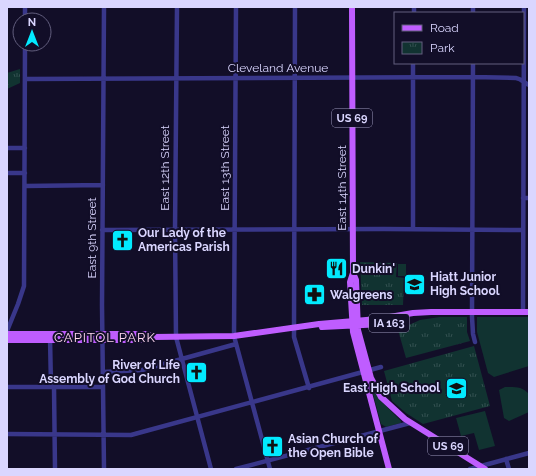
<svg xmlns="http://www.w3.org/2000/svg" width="536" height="476" viewBox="0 0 536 476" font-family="Raleway,sans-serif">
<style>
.grass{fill:#113331}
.park{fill:url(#park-tufts)}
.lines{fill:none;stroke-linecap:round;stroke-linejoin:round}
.minor{stroke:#39378a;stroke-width:4.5}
.major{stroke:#bf5dff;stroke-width:6}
.labels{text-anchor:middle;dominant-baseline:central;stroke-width:4;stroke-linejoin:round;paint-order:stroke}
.shield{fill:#120e28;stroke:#9e9abe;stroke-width:1}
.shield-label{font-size:11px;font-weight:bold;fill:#dad6ff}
.street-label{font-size:12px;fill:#dad6ff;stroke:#120e28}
.poi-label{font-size:12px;font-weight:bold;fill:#dad6ff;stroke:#120e28;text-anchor:start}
.neighbourhood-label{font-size:13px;letter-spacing:1px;fill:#ffd8f1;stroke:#120e28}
</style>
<defs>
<pattern id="park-tufts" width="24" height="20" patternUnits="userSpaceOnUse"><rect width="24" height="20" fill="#113331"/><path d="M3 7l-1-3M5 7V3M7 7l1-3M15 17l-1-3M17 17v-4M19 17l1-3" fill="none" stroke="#335050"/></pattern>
</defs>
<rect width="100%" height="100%" fill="#120e28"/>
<!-- grass -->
<path class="grass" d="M398 264H406V276H398Z
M477 317H529V366L494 377 488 373 477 332Z
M370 383 381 401 401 421V423L386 427 381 424Z
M505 387C514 387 522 386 529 394V412L509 421 504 418 499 390Z
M485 411 495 446 479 450 474 433 461 436 456 418Z"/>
<!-- park -->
<path class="park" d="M20 69V83L7 89V73Z
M360 262 397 263 396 277 404 278 403 305H362Z
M440 317H467V332L470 341 406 358 398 330 420 320Z
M474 346 490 406 423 424 406 413 392 401 384 371Z"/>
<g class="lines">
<!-- minor -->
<path class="minor" d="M104 7 102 305 104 469
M177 7 175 230 176 337 211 469
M236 7 234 336 270 469
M295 7 294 328V337L309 388
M414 13V7
M473 13V7
M25 20V7
M473 63 472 317 473 334 475 342
M25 79 473 77 516 78C522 79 524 83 529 85
M7 148H25
M7 173H25
M25 186 103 185
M523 198H529
M413 229V63
M102 230 384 229 523 230
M523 312 524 7
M7 331 18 304 24 286 25 44
M50 337 51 387
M103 372 142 370 236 344
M7 387H103
M54 387 55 469
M7 434 131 435 381 367
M506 459 509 469
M236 469 410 423
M470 469 529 453"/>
<!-- major -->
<path class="major" d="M352 7 353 273 350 282 353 332 389 469
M353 273 356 280 358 330 371 378 381 397 405 419 485 469
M322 327 383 324 406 318
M7 334H147L153 337 234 336 319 324 378 319 413 313 431 312H529
M7 340H131L148 339 153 337"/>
</g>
<!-- icons -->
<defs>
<symbol id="church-square" viewBox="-11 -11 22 22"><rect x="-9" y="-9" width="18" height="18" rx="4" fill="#02eaff" stroke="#120e28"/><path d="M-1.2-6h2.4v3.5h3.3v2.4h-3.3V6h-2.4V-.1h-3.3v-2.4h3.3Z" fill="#111"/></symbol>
<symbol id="restaurant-square" viewBox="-11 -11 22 22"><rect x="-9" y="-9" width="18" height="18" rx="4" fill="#02eaff" stroke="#120e28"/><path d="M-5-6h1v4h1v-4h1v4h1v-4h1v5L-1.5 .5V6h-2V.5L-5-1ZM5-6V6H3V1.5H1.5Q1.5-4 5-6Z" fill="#111"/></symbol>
<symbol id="school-square" viewBox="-11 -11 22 22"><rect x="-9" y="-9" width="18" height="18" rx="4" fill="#02eaff" stroke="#120e28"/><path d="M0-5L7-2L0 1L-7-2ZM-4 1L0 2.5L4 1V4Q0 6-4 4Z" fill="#111"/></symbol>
<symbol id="pharmacy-square" viewBox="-11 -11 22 22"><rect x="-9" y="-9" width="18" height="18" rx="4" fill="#02eaff" stroke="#120e28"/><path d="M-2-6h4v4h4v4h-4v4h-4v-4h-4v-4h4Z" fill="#111"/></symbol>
</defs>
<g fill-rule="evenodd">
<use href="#church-square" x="110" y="228" width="25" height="25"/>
<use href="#restaurant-square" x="324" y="256" width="25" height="25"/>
<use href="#school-square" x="402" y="272" width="25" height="25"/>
<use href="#pharmacy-square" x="302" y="282" width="25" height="25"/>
<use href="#church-square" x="184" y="360" width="25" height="25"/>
<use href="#school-square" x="444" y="376" width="25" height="25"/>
<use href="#church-square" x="260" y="434" width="25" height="25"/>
</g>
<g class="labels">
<!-- shield labels -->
<g class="shield">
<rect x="332" y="109" width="40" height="18" rx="3"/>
<rect x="369" y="314" width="40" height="18" rx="3"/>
<rect x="428" y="437" width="40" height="18" rx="3"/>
</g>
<g class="shield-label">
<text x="352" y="118">US 69</text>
<text x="389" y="323">IA 163</text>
<text x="448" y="446">US 69</text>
</g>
<!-- street labels -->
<g class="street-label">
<text x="278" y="68">Cleveland Avenue</text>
<text transform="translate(165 168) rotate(-90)">East 12th Street</text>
<text transform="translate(225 168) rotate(-90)">East 13th Street</text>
<text transform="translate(342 188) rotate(-90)">East 14th Street</text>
<text transform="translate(92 238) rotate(-90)">East 9th Street</text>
</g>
<!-- poi labels -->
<g class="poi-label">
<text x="138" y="233">Our Lady of the<tspan x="138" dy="14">Americas Parish</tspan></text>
<text x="352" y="269">Dunkin'</text>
<text x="430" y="277">Hiatt Junior<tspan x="430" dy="14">High School</tspan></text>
<text x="330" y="295">Walgreens</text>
<text x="180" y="365" text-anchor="end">River of Life<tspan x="180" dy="14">Assembly of God Church</tspan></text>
<text x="440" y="388" text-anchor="end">East High School</text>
<text x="288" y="439">Asian Church of<tspan x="288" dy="14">the Open Bible</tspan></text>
</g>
<!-- neighbourhood labels -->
<g class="neighbourhood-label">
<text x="105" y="337">CAPITOL PARK</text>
</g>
</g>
<!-- border -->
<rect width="536" height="476" fill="none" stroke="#dad6ff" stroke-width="16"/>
<!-- legend -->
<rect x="394" y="12" width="130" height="52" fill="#120e28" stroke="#625e7e"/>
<rect x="402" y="25" width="20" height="6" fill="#bf5dff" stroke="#625e7e"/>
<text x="430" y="32" font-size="12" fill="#dad6ff">Road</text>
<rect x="402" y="42" width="20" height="12" fill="url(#park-tufts)" stroke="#625e7e"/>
<text x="430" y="52" font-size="12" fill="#dad6ff">Park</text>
<!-- north arrow -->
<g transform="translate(32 32)"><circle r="19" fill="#120e28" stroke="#625e7e"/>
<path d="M0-3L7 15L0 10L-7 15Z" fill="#02eaff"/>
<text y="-6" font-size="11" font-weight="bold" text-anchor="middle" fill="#dad6ff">N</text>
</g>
</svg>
